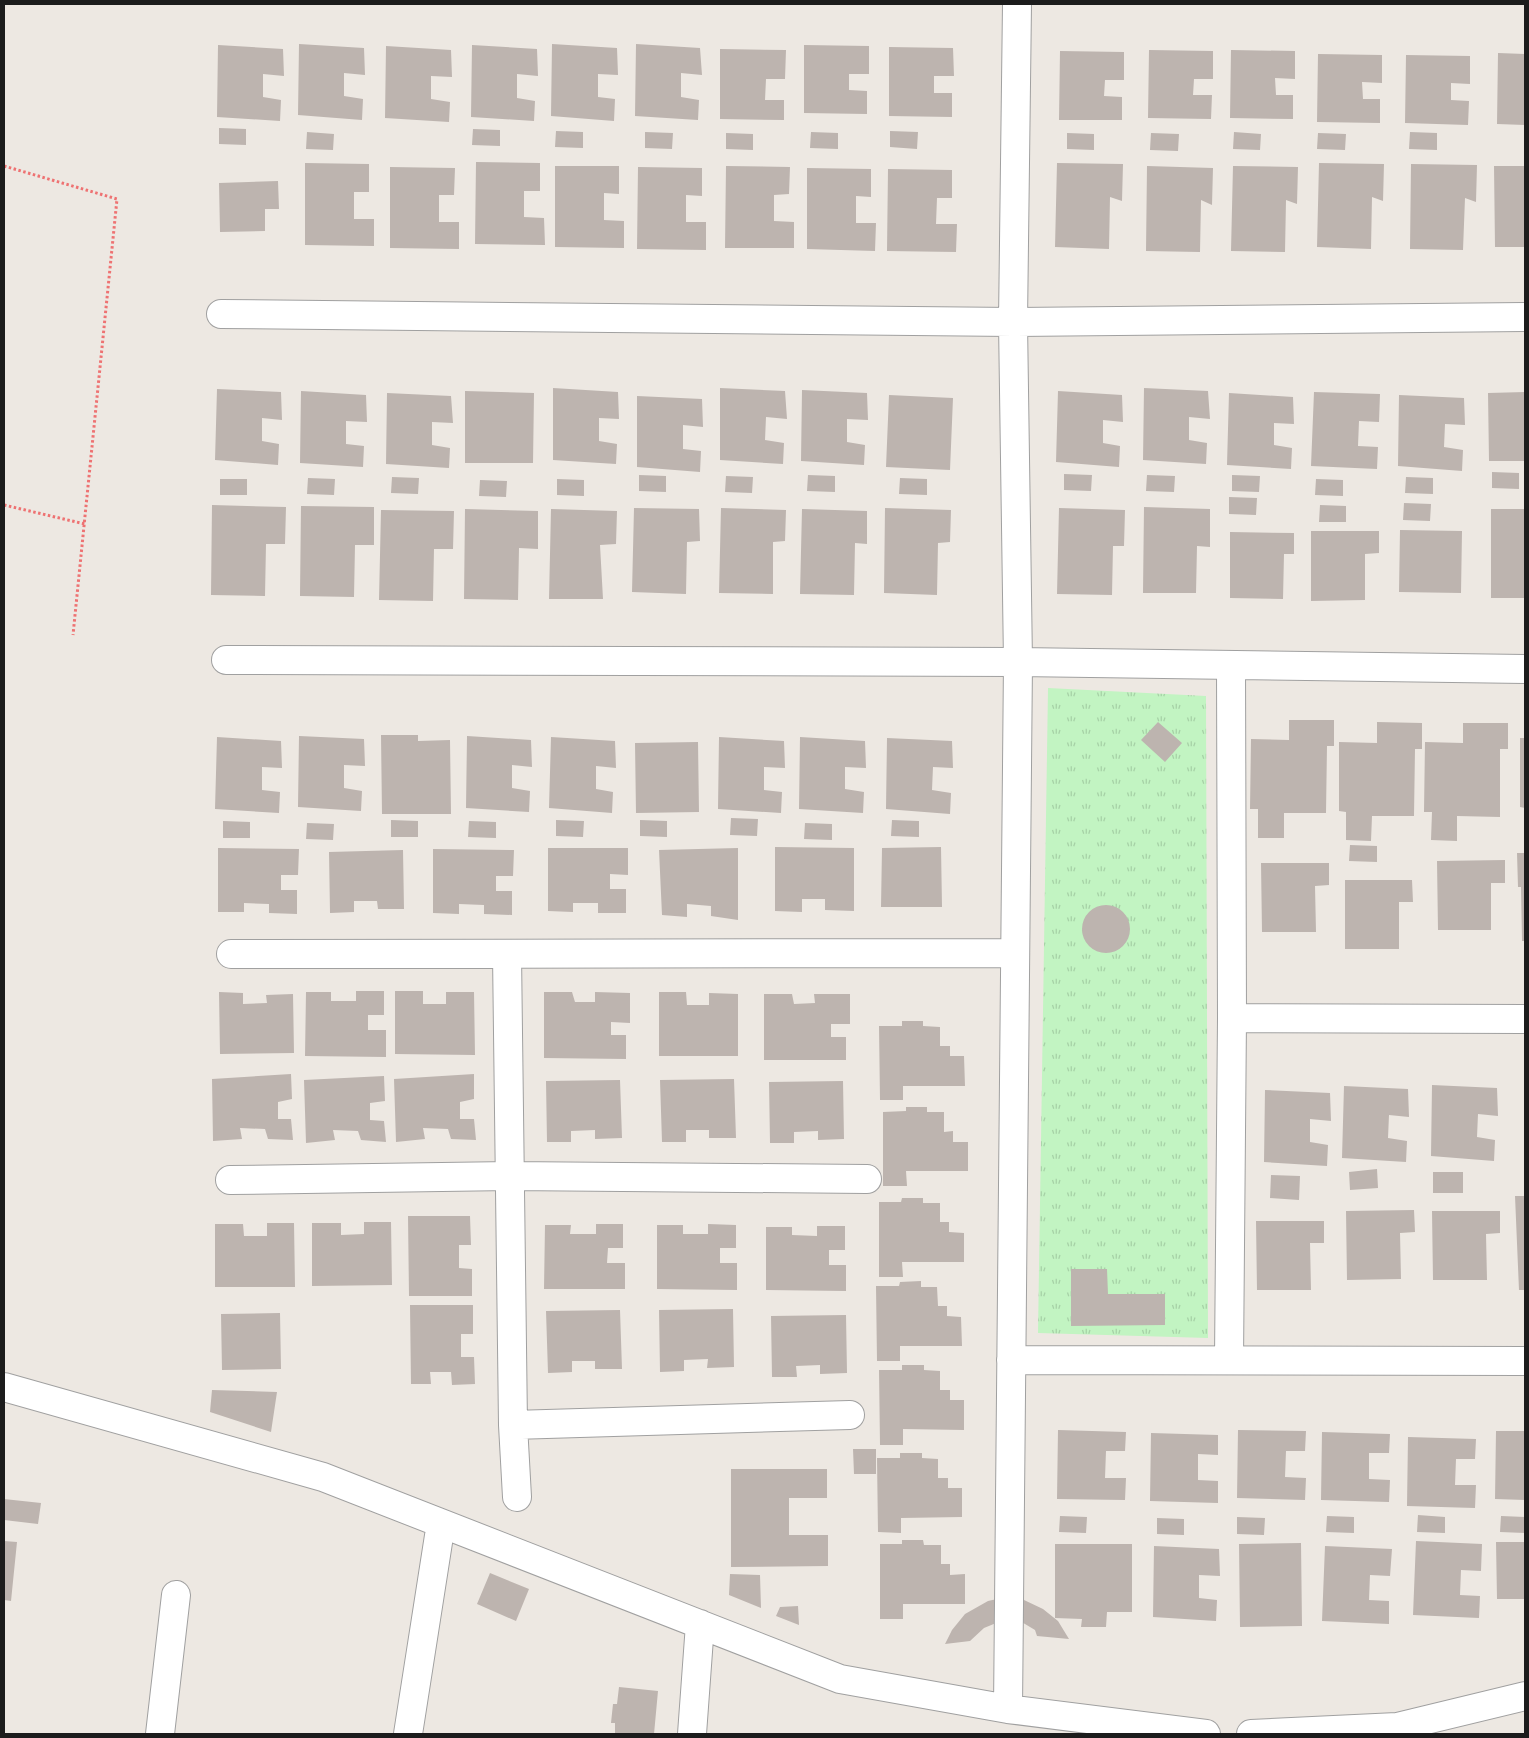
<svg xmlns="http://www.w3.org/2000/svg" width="1529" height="1738" viewBox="0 0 1529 1738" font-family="Inter,sans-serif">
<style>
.park{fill:url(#park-tufts)}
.building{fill:#bdb4af}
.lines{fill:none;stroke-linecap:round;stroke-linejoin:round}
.minor-casing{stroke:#a0a0a0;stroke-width:30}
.path{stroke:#ee7272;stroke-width:3;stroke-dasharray:2.5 2.5;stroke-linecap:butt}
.minor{stroke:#fff;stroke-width:28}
</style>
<defs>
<pattern id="park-tufts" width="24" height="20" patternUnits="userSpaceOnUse" patternTransform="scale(1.25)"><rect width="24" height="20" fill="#c2f4c2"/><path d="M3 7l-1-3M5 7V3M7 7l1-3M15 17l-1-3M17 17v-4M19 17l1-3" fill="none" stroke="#a6d1a6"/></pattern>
</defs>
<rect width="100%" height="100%" fill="#ede8e2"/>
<!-- park -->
<path class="park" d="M1048 688 1206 696 1208 1338 1038 1333Z"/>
<!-- building -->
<path class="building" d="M299 44 364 48 365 75 344 73V96L363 99 362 120 298 115Z
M552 44 617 48 618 75 598 74V97L615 99 614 121 551 116Z
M636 44 700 48 702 75 681 73V97L699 100 698 120 635 116Z
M218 45 283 49 284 76 263 74V97L281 100 280 121 217 117Z
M472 45 537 49 538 76 517 74V98L535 101 534 121 471 117Z
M804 45 869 46V74H849V90L867 91V114L804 113Z
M386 46 451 50 452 77 431 76V99L450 102 449 122 385 118Z
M889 47 953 48 954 76H934V93H952V117L889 116Z
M720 49 786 50 785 79H766L765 100H784V120L720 119Z
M1149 50 1213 51V79H1194L1193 95H1212L1211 119 1148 118Z
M1231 50 1295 51V79L1275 78 1276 95H1293V119L1230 118Z
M1060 51 1124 52V80H1105L1104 96 1122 97V120H1059Z
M1498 53 1525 54V125L1497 124Z
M1318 54 1382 55V83L1362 82 1363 99H1380V123L1317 122Z
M1406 55 1470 56V84L1451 83V100L1469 101 1468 125 1405 123Z
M219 128 246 129V145L219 144Z
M473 129 500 130V146L472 145Z
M556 131 583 132V148L555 147Z
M890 131 918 132 917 149 890 147Z
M307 132 334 134 333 150 306 149Z
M645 132 673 133 672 149 645 148Z
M811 132 838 133V149L810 148Z
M1234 132 1261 134 1260 150 1233 149Z
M1410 132 1437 133V150L1409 149Z
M726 133 753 134V150L726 149Z
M1067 133 1094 134V150L1067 149Z
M1151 133 1179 134 1178 151 1150 150Z
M1318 133 1346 134 1345 150 1317 149Z
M476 162 540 163V191H524V217L544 218 545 245 475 244Z
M305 163 369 164V192H354V219H374V246L305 245Z
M1057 163 1123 164 1122 201 1110 197 1109 249 1055 247Z
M1319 163 1384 164 1383 201 1372 197 1371 249 1317 247Z
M1411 164 1477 165 1476 202 1465 198 1463 250 1410 249Z
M555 166H619V194L604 193V220L624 221V248L555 247Z
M726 166 790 167 789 194 774 195V221L794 222V248H725Z
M1147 166 1213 168 1212 205 1201 200 1200 252 1146 251Z
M1233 166 1298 167 1297 204 1286 200 1285 252 1231 251Z
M1494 166H1525V247H1495Z
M390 167 455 168 454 195H439V222H459V249L390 248Z
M638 167 702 168V196L686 195V222H706V250L637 249Z
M807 168 871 169V197L856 196V223H876L875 251 807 249Z
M888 169 952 170V198H937L936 224H957L956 252 887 251Z
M278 181 279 209H265V231L220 232 219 183Z
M553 388 618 392 619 419 599 418V441L617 444 616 464 553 460Z
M720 388 785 391 787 419 766 417 765 440 784 443 783 464 720 460Z
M1144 388 1208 391 1210 419 1189 417V440L1207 443 1206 464 1143 460Z
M217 389 281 392 282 420 262 418V441L279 444 278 465 215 460Z
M802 390 867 393 868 420 847 419V442L865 445 864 465 801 461Z
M301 391 366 395 367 422 346 421V444L364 446 363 467 300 463Z
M465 391 534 393 533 463H465Z
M1058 391 1122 395 1123 422 1103 420V443L1120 446 1119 467 1056 462Z
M1314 392 1380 394 1379 422 1359 421 1358 446 1378 447 1377 469 1311 466Z
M1525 392V461H1489L1488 393Z
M387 393 451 396 453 423 432 422V445L450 448 449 468 386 464Z
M1229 393 1293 397 1294 424 1274 423V445L1292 448 1291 469 1227 465Z
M889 395 953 398 950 470 886 467Z
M1399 395 1464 398 1465 425 1445 424 1444 447 1463 450 1462 471 1398 466Z
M637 396 702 399 703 427 683 425V449L701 451 700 472 637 467Z
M1492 472 1519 473V489L1492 488Z
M1064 474 1092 475 1091 491 1064 490Z
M639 475 666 476V492L639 491Z
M808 475 835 476V492L807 491Z
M1147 475 1175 476 1174 492 1146 491Z
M1232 475 1260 476 1259 492 1232 491Z
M726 476 753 477 752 493 725 492Z
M392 477 419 478 418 494 391 493Z
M1406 477 1433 478V494L1405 493Z
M308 478 335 479 334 495 307 494Z
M900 478 927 479V495L899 494Z
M220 479H247V495H220Z
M557 479 584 480V496L557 495Z
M1316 479 1343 480V496L1315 495Z
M480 480 507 481 506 497 479 496Z
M1229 497 1257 498 1256 515 1229 514Z
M1404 503 1431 504 1430 521 1403 520Z
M212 505 286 507 285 544H266L265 596 211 595Z
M1320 505 1346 506V522H1319Z
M301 506 374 507V545H355L354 597 300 596Z
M1144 507 1210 509V547L1197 546 1196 593H1143Z
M634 508 699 509 700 541 687 542 686 594 632 592Z
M721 508 786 510 785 541 773 542V594L719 593Z
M885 508 951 510 950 542 938 543 937 595 884 593Z
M1059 508 1125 510 1124 546H1113L1112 595 1057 594Z
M465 509 538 511V549L519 548 518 600 464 599Z
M551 509 617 511 616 544 600 545 603 599H549Z
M802 509 867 511V544L855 543 854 595 800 594Z
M1491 509H1525V598H1491Z
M381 510 454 511 453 549H434L433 601 379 600Z
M1400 530 1462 531 1461 593 1399 592Z
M1311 531H1379V553L1365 554V600L1311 601Z
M1230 532 1294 533V554H1284L1283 599 1230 598Z
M1289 720H1334V746H1327L1326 813H1284V838H1258V809H1250L1251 739 1289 740Z
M1158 722 1182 743 1165 762 1141 740Z
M1377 722 1422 723V749H1415L1414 816H1372L1371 841 1346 840V812L1339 811V742L1377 743Z
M1463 723H1508V749H1500V817L1457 816V841L1431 840 1432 812H1424L1425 742 1463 743Z
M381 735H418V741L450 740 451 814H382Z
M299 736 364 739 365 766 344 765V788L362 791 361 811 298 807Z
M467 736 531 740 532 767 512 765V788L530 791 529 812 466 808Z
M217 737 281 741 282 768 262 767V790L280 792 279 813 215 809Z
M551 737 615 741 616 768 596 766V789L613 792 612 813 549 808Z
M719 737 784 741 785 768 764 767V790L782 792 781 813 718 809Z
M800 737 865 741 866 768 845 767V789L864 792 863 813 799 809Z
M887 738 952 741 953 768 933 767 932 790 951 793 950 814 886 809Z
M1520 738H1525V808L1520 807Z
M698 742 699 812 636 813 635 743Z
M731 818 758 819 757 836 730 835Z
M391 820 418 821V837H391Z
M556 820 584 821 583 837 556 836Z
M640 820 667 821V837L640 836Z
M892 820 919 821V837L891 836Z
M223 821 250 822V838H223Z
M469 821 496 822V838L468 837Z
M307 823 334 824 333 840 306 839Z
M805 823 832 824V840L804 839Z
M1350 845 1377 846V862L1349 861Z
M775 847 854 848V911L825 910V899H802V912L775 911Z
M941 847 942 907H881L882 848Z
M218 848 299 849 298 875H281V890H297V914L269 913V904L244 903V912H218Z
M548 848H628V875L610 874V889H626V913H598V903H573V912L548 911Z
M738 848V920L711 916V906L687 904V917L662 915 659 850Z
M433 849 514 850 513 876H496V891H512V915L484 914V905L459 904V914L433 913Z
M403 850 404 909H378L377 901H354V912L330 913 329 852Z
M1517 853H1525V941H1522L1521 887H1518Z
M1505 860V883H1491V930H1438L1437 861Z
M1261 863H1329V885L1315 886 1316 932H1262Z
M1345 880H1412L1413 902H1399V949H1345Z
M1082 929a24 24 0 1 1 48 0a24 24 0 1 1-48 0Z
M356 991H384V1015H368V1030H386V1057L305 1056 306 992H331V1001H356Z
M395 991H423V1004H446V992H474L475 1055 395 1054Z
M219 992 243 993V1004L267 1003 266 995 293 994 294 1053 220 1054Z
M544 992H572L575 1002H595V992L630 993V1023L611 1022V1035H626V1059L544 1058Z
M659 992H686L687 1005H709V993L738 994V1056H659Z
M764 994H792L794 1004 815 1003 814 994H850V1024H831V1037H846V1060H764Z
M902 1021H923V1026L940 1027V1046H950V1056H964L965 1086H903V1100H880L879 1026H902Z
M291 1074 292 1099 278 1102V1119H291L293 1140 268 1139 265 1129 240 1128 242 1139 213 1141 212 1079Z
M474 1074V1099L460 1102V1119H474L476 1140 451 1139 448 1129 423 1128 425 1139 396 1142 394 1079Z
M384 1076 385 1101 370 1103V1120L384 1121 386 1142 361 1140 358 1131 333 1130 335 1140 306 1143 304 1080Z
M734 1079 736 1138H709V1130H686V1142H662L660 1080Z
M620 1080 622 1138 595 1139V1130L571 1131V1142H547L546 1081Z
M843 1081 844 1139 818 1140V1131L794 1132V1143H770L769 1082Z
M1432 1085 1497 1088 1498 1116 1478 1114 1477 1137 1495 1140 1494 1161 1431 1156Z
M1344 1086 1408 1089 1409 1117 1389 1115 1388 1138 1407 1141 1406 1162 1342 1158Z
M1265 1090 1330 1093 1331 1121 1310 1119V1142L1328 1145 1327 1166 1264 1162Z
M906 1107H927V1112H944V1132L953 1131V1142H968V1171H906L907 1186H883V1112L906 1111Z
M1377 1169 1378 1188 1350 1190 1349 1172Z
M1433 1172H1463V1193H1433Z
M1271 1175 1300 1176 1299 1200 1270 1198Z
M1515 1196H1525V1290H1519Z
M902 1198H923V1203H940V1222H949V1232L964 1233V1262H902L903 1277H879V1202H901Z
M1414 1210 1415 1232 1400 1233 1401 1279 1347 1280 1346 1211Z
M1432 1211H1500V1233L1486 1234 1487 1280H1433Z
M408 1216H470L471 1245H459V1268L472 1269V1296H409Z
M1256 1221H1324V1243H1310L1311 1290H1257Z
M364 1222H391L392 1285 312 1286V1223H341V1235L364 1234Z
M267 1223H294L295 1287H215V1224H243L244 1236H267Z
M596 1224H623V1248H608L607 1263H625V1289H544L545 1225H571L570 1234H596Z
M708 1224 736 1225V1248H720V1263H737V1290L657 1289V1225H683V1234H708Z
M817 1226H845V1250H829V1265H846V1291L766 1290V1227H792V1235L817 1236Z
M1071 1269H1107L1108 1294H1165V1325L1071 1326Z
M921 1281V1287H937L938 1306H947V1316L961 1317 962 1346H900V1361H877L876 1286H899L900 1282Z
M410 1305H473V1334H461V1357H474L475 1384 452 1385 451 1372H430L431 1384H411Z
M733 1309 734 1367 707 1368 708 1359 684 1360V1371L660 1372 659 1310Z
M620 1310 622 1369H595V1361H572V1372L548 1373 546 1311Z
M280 1313 281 1369 222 1370 221 1314Z
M846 1315 847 1373 820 1374V1365L796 1366 797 1377H772L771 1316Z
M902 1365H924V1370L940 1371V1390H950V1400H964V1430L903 1429V1445H880L879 1370H902Z
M212 1390 277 1392 271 1432 210 1412Z
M1058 1430 1126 1432 1125 1451H1106L1105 1478H1126L1125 1500 1057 1499Z
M1238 1430 1306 1431 1305 1451H1286L1285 1477 1306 1478 1305 1500 1237 1498Z
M1496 1431H1525V1500L1495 1499Z
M1322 1432 1390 1434 1389 1453H1369V1479L1390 1480 1389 1502 1321 1500Z
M1151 1433 1218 1435V1455L1198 1454V1480L1218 1481V1503L1150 1501Z
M1408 1437 1476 1439 1475 1459H1456L1455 1485H1476L1475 1508 1407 1506Z
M853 1449H876V1474H854Z
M900 1453H922V1458L938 1459V1478H948V1488H962V1517L901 1518V1533L878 1532 877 1458H900Z
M731 1469H827V1498H789V1535H828V1566L731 1567Z
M4 1499 41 1503 38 1524 4 1520Z
M1418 1515 1445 1517V1533L1417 1532Z
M1060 1516 1087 1517 1086 1533 1059 1532Z
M1327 1516 1354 1517V1533L1326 1532Z
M1501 1516 1525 1517V1533L1500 1532Z
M1237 1517 1265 1518 1264 1535 1237 1534Z
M1157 1518 1184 1519V1535L1157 1534Z
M902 1540H923L924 1545H941V1564H950V1575L965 1574V1604H903V1619H880V1544H902Z
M4 1541 17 1542 11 1601 4 1600Z
M1416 1541 1482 1544 1481 1571 1461 1570 1460 1595 1480 1596 1479 1618 1413 1615Z
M1496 1542H1525V1599H1497Z
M1301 1543 1302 1626 1240 1627 1239 1544Z
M1055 1544H1132V1612H1107L1106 1627H1081L1082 1619 1055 1618Z
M1154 1546 1219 1549 1220 1576 1199 1575V1598L1217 1600 1216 1621 1153 1617Z
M1325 1546 1392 1549 1390 1576 1370 1575 1369 1600 1389 1601V1624L1322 1621Z
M490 1573 529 1589 516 1621 477 1604Z
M730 1574 760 1575 761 1608 729 1595Z
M1006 1597 1024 1600 1043 1609 1058 1621 1069 1639 1037 1636 1035 1630 1020 1621H1001L984 1628 970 1641 945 1644 952 1630 965 1614 988 1601Z
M798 1606 799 1625 776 1616 780 1607Z
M619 1687 658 1691 654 1734H615V1723H611L613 1704H617Z"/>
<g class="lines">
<defs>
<path id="minor" d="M221 314 1013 322 1525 317
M226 660 1018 662 1525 669
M231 954 1015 953
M507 954 513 1425
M1232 1018 1525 1019
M230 1180 510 1176 867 1179
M1011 1360 1525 1361
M1229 1360 1232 1018 1231 665
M4 1387 323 1477 840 1679 1008 1709 1018 662 1013 322 1017 4
M517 1497 513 1425 850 1415
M1008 1709 1206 1734
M160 1734 176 1595
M408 1734 441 1523
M692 1734 700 1624
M1251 1734 1397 1727 1525 1696"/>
</defs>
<!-- minor casing -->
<use href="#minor" class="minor-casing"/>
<!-- path -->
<path class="path" d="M4 166 117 199 73 635
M4 505 85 524"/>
<!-- minor -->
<use href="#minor" class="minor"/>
</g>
<!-- border -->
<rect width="1529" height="1738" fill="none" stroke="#1c1c1c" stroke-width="10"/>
</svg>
